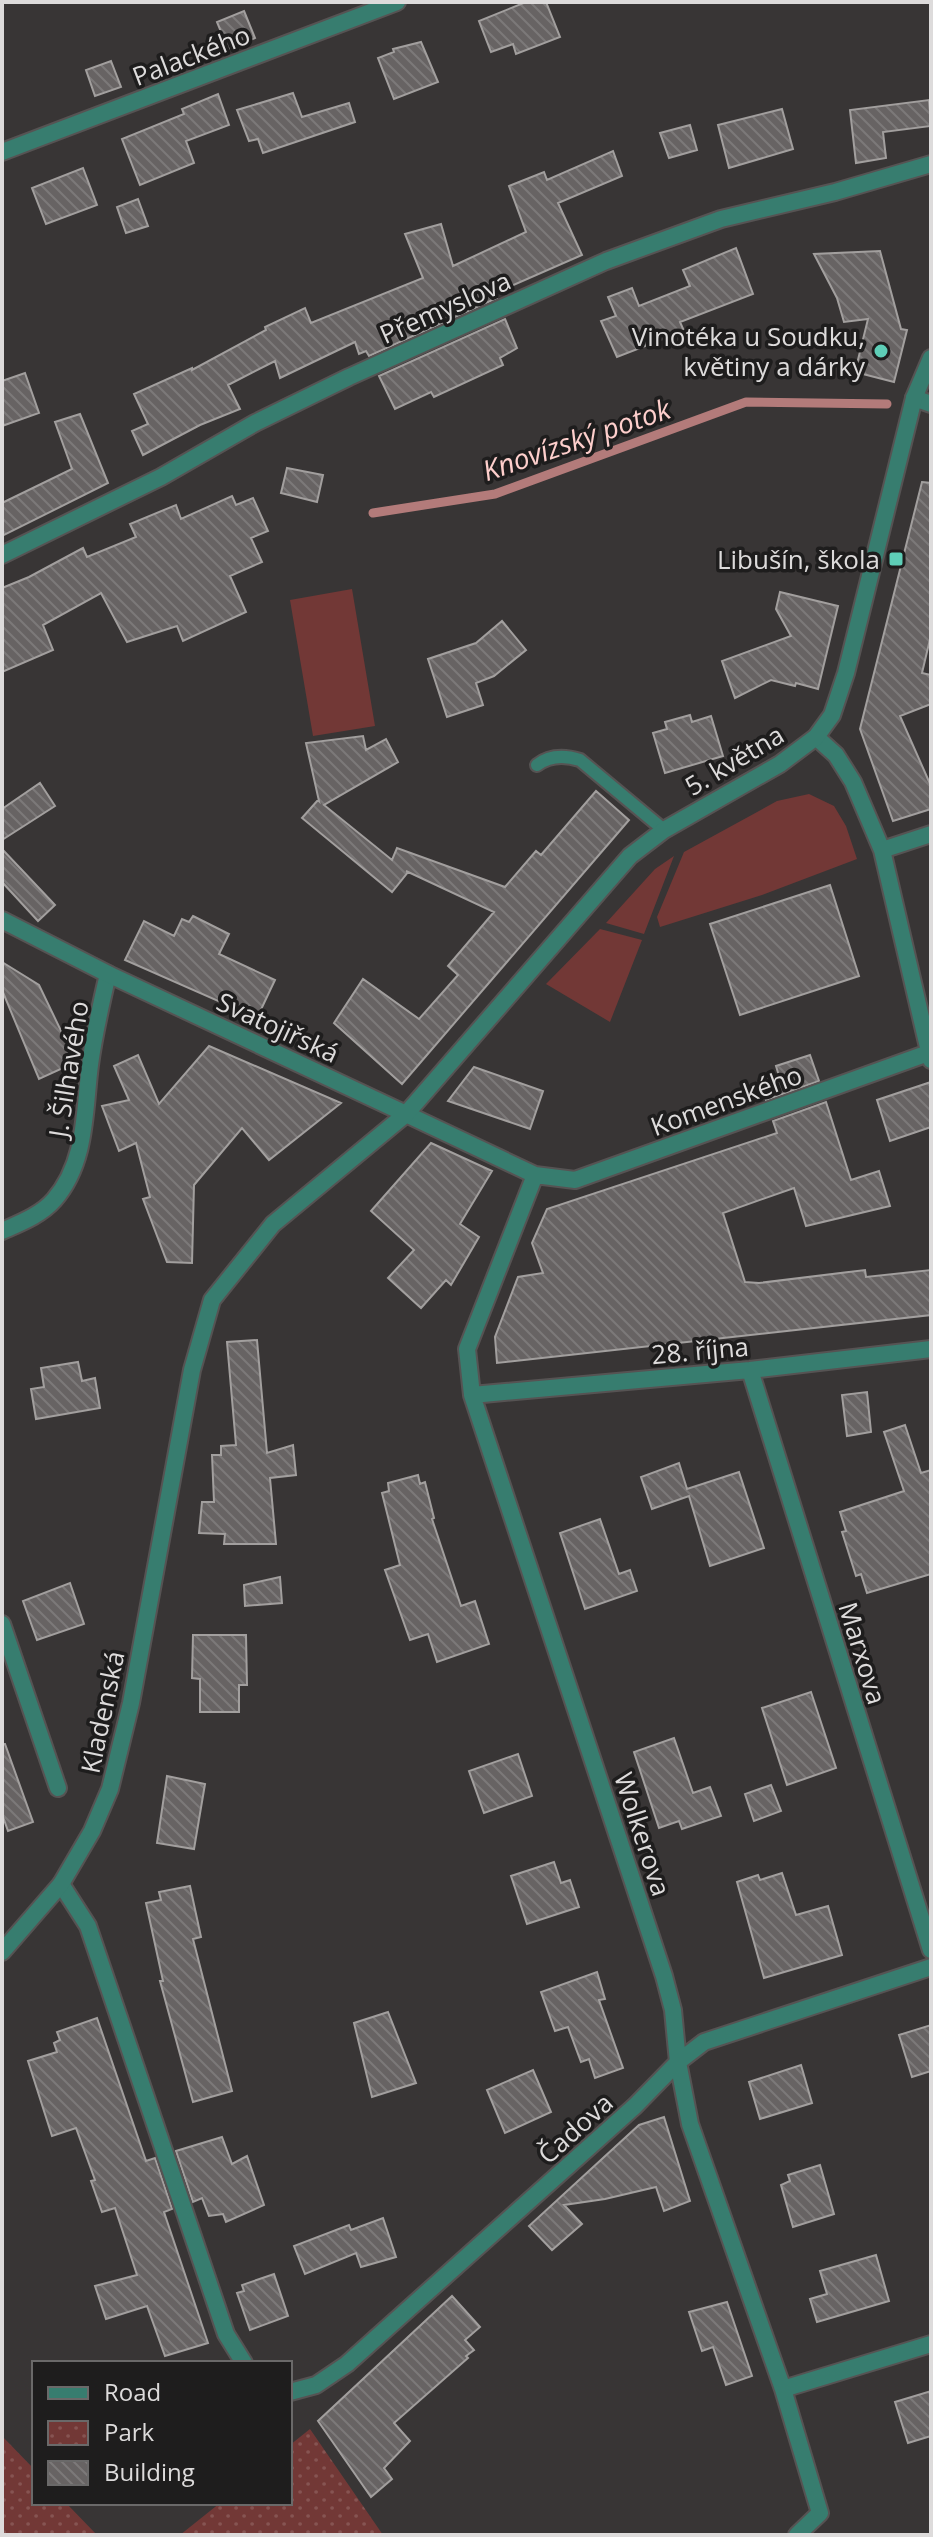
<svg xmlns="http://www.w3.org/2000/svg" width="933" height="2537" viewBox="0 0 933 2537" font-family="'Open Sans',sans-serif">
<style>
.grass{fill:#723836}
.park{fill:url(#park-dots)}
.lines{fill:none;stroke-linecap:round;stroke-linejoin:round}
.stream{stroke:#b37b7a;stroke-width:9}
.building{fill:url(#building-back-hatch);stroke:#a29f9e;stroke-width:2}
.service-casing{stroke:#565353;stroke-width:16}
.minor-casing{stroke:#565353;stroke-width:20}
.tertiary-casing{stroke:#565353;stroke-width:20}
.service{stroke:#377d6f;stroke-width:12}
.minor{stroke:#377d6f;stroke-width:16}
.tertiary{stroke:#377d6f;stroke-width:16}
.poi-dot{fill:#5eceb7;stroke:#1e1d1d;stroke-width:3}
.labels{text-anchor:middle;dominant-baseline:central;stroke-width:7;stroke-linejoin:round;paint-order:stroke}
.street-label{font-size:26px;fill:#dddbdb;stroke:#1e1d1d}
.poi-label{font-size:26px;fill:#dddbdb;stroke:#1e1d1d;text-anchor:end}
.water-label{font-size:28px;font-style:italic;fill:#fecfcc;stroke:#1e1d1d}
</style>
<defs>
<pattern id="park-dots" width="8" height="8" patternUnits="userSpaceOnUse" patternTransform="scale(2)"><rect width="8" height="8" fill="#723836"/><path d="M2 2h.1M6 6h.1" fill="none" stroke="#865452" stroke-width="1.8" stroke-linecap="round"/></pattern>
<pattern id="building-back-hatch" width="6" height="6" patternUnits="userSpaceOnUse" patternTransform="scale(2)"><rect width="6" height="6" fill="#676363"/><path d="M-1 5l2 2M0 0l6 6M5-1l2 2" fill="none" stroke="#7c7979"/></pattern>
</defs>
<rect width="100%" height="100%" fill="#383535"/>
<!-- grass -->
<path class="grass" d="M352 589 375 726 313 736 290 600Z
M809 794 834 806 846 826 857 859 762 895 660 927 657 917 684 852 777 801Z
M674 856 644 934 606 923 655 869Z
M600 929 642 940 610 1022 546 984Z"/>
<!-- park -->
<path class="park" d="M310 2429 383 2535H180L220 2503H290V2445Z
M2 2436 34 2469V2503H66L97 2535H2Z"/>
<g class="lines">
<!-- stream -->
<path class="stream" d="M373 513 495 494 746 402 887 404"/>
</g>
<!-- building -->
<path class="building" d="M526 2H546L560 37 516 54 513 44 491 52 479 21Z
M244 11 255 38 228 49 217 22Z
M421 42 438 82 394 99 378 58 394 52 393 49Z
M111 61 121 87 95 96 86 70Z
M293 93 302 117 349 103 355 122 263 153 258 139 249 141 237 110Z
M218 94 229 125 186 141 194 163 140 185 122 139 184 114 182 109Z
M929 100 931 126 883 132 886 158 856 163 850 110Z
M782 109 793 149 729 168 718 125Z
M690 125 697 150 669 158 660 133Z
M613 151 622 176 558 203 582 255 495 293 497 298 369 356 366 351 359 354 355 342 280 378 275 361 228 385 240 409 200 425 143 455 132 431 148 424 134 394 192 368V370L266 330 265 327 305 308 311 323 423 278 405 234 441 224 453 266 526 232 509 186 544 172 547 180Z
M83 168 97 205 46 224 32 188Z
M138 199 148 226 126 233 117 207Z
M736 248 753 294 680 322 684 331 617 357 601 321 616 316 608 297 632 288 639 306 690 286 683 270Z
M880 251 901 329 907 330 894 382 855 372 868 319 844 322 837 298 814 254Z
M505 319 517 348 500 358 503 365 434 397 431 392 395 409 379 376Z
M25 373 39 413 2 426V381Z
M80 414 108 483 2 536V503L72 469 55 422Z
M287 468 323 475 317 502 281 493Z
M922 482 931 483V635L922 673 931 675V704L900 716 931 786V809L893 821 860 729Z
M232 496 236 505 253 498 268 531 251 538 262 562 230 576 246 612 183 641 177 626 127 642 101 593 43 625 53 650 2 672V588L29 577 83 548 87 557 136 537 130 524 176 505 181 519Z
M780 592 838 606 818 689 796 683 795 686 771 680 735 698 722 661 791 636 776 609Z
M502 621 526 650 494 676 476 683 483 705 447 717 428 659 476 643Z
M690 715 692 722 711 716 723 756 665 773 653 733 667 729 665 722Z
M363 736 366 750 386 739 398 762 324 805 392 860 397 848 505 887 536 851 541 855 596 791 629 820 402 1084 334 1023 363 979 419 1019 458 975 448 966 494 912 406 871 408 872 392 892 302 818 318 800 319 801 306 743Z
M40 783 55 806 2 840V809Z
M2 849 55 905 38 921 2 882Z
M830 885 859 976 740 1015 710 924Z
M193 916 229 934 219 954 275 980 257 1018 125 960 144 921 174 936 182 919 189 922Z
M2 962 39 985 76 1062 39 1079 2 990Z
M209 1046 341 1103 269 1160 242 1128 194 1185 192 1263 167 1262 143 1199 150 1197 136 1143 119 1151 102 1106 129 1100 114 1066 138 1055 159 1104Z
M810 1055 819 1081 766 1100 761 1082 779 1076 776 1066Z
M474 1067 543 1091 530 1129 448 1101Z
M931 1082V1127L890 1141 877 1100Z
M826 1102 851 1180 879 1171 890 1206 806 1226 794 1188 723 1213 745 1282 759 1283 865 1270 866 1277 931 1270V1315L497 1363 495 1337 518 1277 543 1273 532 1243 547 1209 777 1133 773 1121Z
M431 1143 492 1171 460 1224 479 1237 451 1285 446 1280 421 1308 388 1278 414 1250 371 1211Z
M257 1340 267 1453 293 1445 296 1475 270 1478 276 1544H224L225 1534 199 1533 202 1502H214L212 1455H221V1446L236 1445 227 1342Z
M78 1362 82 1381 95 1378 100 1408 36 1419 31 1389 44 1387 41 1368Z
M867 1392 871 1432 847 1436 842 1395Z
M905 1425 921 1473 931 1470V1574L867 1593 861 1574 856 1576 842 1532 846 1531 840 1512 904 1491 884 1432Z
M679 1463 687 1489 739 1472 764 1548 710 1566 689 1496 652 1509 641 1477Z
M418 1475 420 1484 425 1482 434 1518 432 1519 461 1606 475 1601 489 1644 437 1662 428 1634 410 1640 385 1570 400 1565 382 1493 389 1491 388 1483Z
M600 1519 619 1574 630 1570 637 1591 585 1609 560 1533Z
M280 1577 282 1603 245 1606 244 1585Z
M70 1583 84 1624 37 1640 23 1601Z
M193 1635H246L247 1685H239V1712H200V1679L192 1678Z
M811 1692 836 1768 787 1785 762 1708Z
M674 1738 693 1793 710 1787 721 1816 682 1829 679 1821 659 1828 634 1752Z
M2 1744H5L33 1822 8 1831 2 1814Z
M518 1754 532 1796 484 1813 469 1771Z
M167 1776 205 1784 194 1849 157 1843Z
M771 1785 781 1811 754 1821 745 1794Z
M554 1862 561 1883 570 1880 579 1907 527 1924 511 1876Z
M782 1873 796 1915 828 1906 842 1955 764 1978 737 1882 758 1875 760 1880Z
M190 1886 201 1937 193 1939 232 2091 193 2102 160 1981H163L146 1903 161 1900 159 1892Z
M597 1972 605 1999 599 2000 623 2068 595 2078 589 2059 581 2062 568 2027 555 2031 541 1992Z
M388 2012 416 2083 372 2097 354 2023Z
M97 2018 146 2161 155 2158 172 2209 164 2212 208 2343 165 2356 147 2306 106 2319 95 2286 137 2275 115 2208 102 2212 91 2181 95 2180 76 2128 52 2136 28 2061 57 2052 54 2043 60 2040 57 2032Z
M931 2025V2071L912 2077 899 2035Z
M801 2065 812 2103 760 2119 749 2082Z
M533 2070 551 2112 505 2133 487 2090Z
M664 2117 690 2201 664 2211 656 2187 605 2199 564 2205 582 2224 552 2250 529 2226 639 2125Z
M222 2137 232 2164 247 2156 264 2205 226 2222 223 2214 209 2216 202 2198 193 2202 176 2151Z
M820 2165 834 2214 793 2227 781 2185 790 2181 788 2175Z
M383 2218 396 2257 361 2267 356 2253 305 2274 294 2246 349 2225 351 2230Z
M876 2255 889 2301 817 2322 810 2299 827 2294 820 2271Z
M274 2274 288 2316 250 2330 237 2293 244 2291 242 2285Z
M452 2296 480 2327 465 2340 474 2350 466 2356 468 2358 394 2423 410 2441 384 2468 392 2479 371 2497 318 2421Z
M727 2302 752 2376 726 2385 713 2347 702 2351 689 2312Z
M931 2391V2436L908 2443 895 2402Z"/>
<g class="lines">
<defs>
<path id="service" d="M537 765C550 755 564 755 580 760L664 830"/>
<path id="minor" d="M2 152 397 2
M914 398 931 404
M816 737 836 755 853 782 882 850 931 1060
M882 850 931 834
M406 1114 535 1175 575 1180 931 1052
M535 1175 467 1349 472 1395 664 1976 673 2010 678 2062 690 2124 783 2389 820 2513 797 2535
M2 1231C20 1223 41 1215 54 1200 87 1162 84 1111 90 1065 94 1034 101 1004 108 974
M750 1370 931 1950
M472 1395 750 1370 931 1349
M2 1624 58 1788
M61 1884 88 1926 226 2334 244 2363
M783 2389 931 2344
M290 2392 316 2385 347 2364 635 2106 678 2062 704 2042 931 1967"/>
<path id="tertiary" d="M2 555 161 477 255 423 349 377 606 261 721 219 835 192 931 164
M2 920 108 974 406 1114
M2 1952 61 1884 92 1831 110 1789 131 1703 192 1370 212 1300 273 1224 406 1114 630 856 664 830 780 764 816 737 832 715 846 673 914 398 931 358"/>
</defs>
<!-- service casing -->
<use href="#service" class="service-casing"/>
<!-- minor casing -->
<use href="#minor" class="minor-casing"/>
<!-- tertiary casing -->
<use href="#tertiary" class="tertiary-casing"/>
<!-- service -->
<use href="#service" class="service"/>
<!-- minor -->
<use href="#minor" class="minor"/>
<!-- tertiary -->
<use href="#tertiary" class="tertiary"/>
</g>
<!-- markers -->
<g class="poi-dot">
<circle cx="881" cy="351" r="8"/>
<rect x="888" y="551" width="16" height="16" rx="4"/>
</g>
<g class="labels">
<!-- street labels -->
<g class="street-label">
<text transform="translate(191 55) rotate(-21)">Palackého</text>
<text transform="translate(445 307) rotate(-24)">Přemyslova</text>
<text transform="translate(734 760) rotate(-31)">5. května</text>
<text transform="translate(278 1027) rotate(25)">Svatojiřská</text>
<text transform="translate(68 1069) rotate(-81)">J. Šilhavého</text>
<text transform="translate(726 1100) rotate(-20)">Komenského</text>
<text transform="translate(700 1350) rotate(-5)">28. října</text>
<text transform="translate(863 1653) rotate(73)">Marxova</text>
<text transform="translate(102 1712) rotate(-78)">Kladenská</text>
<text transform="translate(643 1834) rotate(72)">Wolkerova</text>
<text transform="translate(575 2128) rotate(-42)">Čadova</text>
</g>
<!-- poi labels -->
<g class="poi-label">
<text x="865" y="336">Vinotéka u Soudku,<tspan x="865" dy="30">květiny a dárky</tspan></text>
<text x="880" y="559">Libušín, škola</text>
</g>
<!-- water labels -->
<g class="water-label">
<text transform="translate(576 439) rotate(-19)">Knovízský potok</text>
</g>
</g>
<!-- border -->
<rect width="933" height="2537" fill="none" stroke="#dddbdb" stroke-width="8"/>
<!-- legend -->
<rect x="32" y="2361" width="260" height="144" fill="#1e1d1d" stroke="#6a6969" stroke-width="2"/>
<rect x="48" y="2387" width="40" height="12" fill="#377d6f" stroke="#6a6969" stroke-width="2"/>
<text x="104" y="2401" font-size="24" fill="#dddbdb">Road</text>
<rect x="48" y="2421" width="40" height="24" fill="url(#park-dots)" stroke="#6a6969" stroke-width="2"/>
<text x="104" y="2441" font-size="24" fill="#dddbdb">Park</text>
<rect x="48" y="2461" width="40" height="24" fill="url(#building-back-hatch)" stroke="#6a6969" stroke-width="2"/>
<text x="104" y="2481" font-size="24" fill="#dddbdb">Building</text>
</svg>
